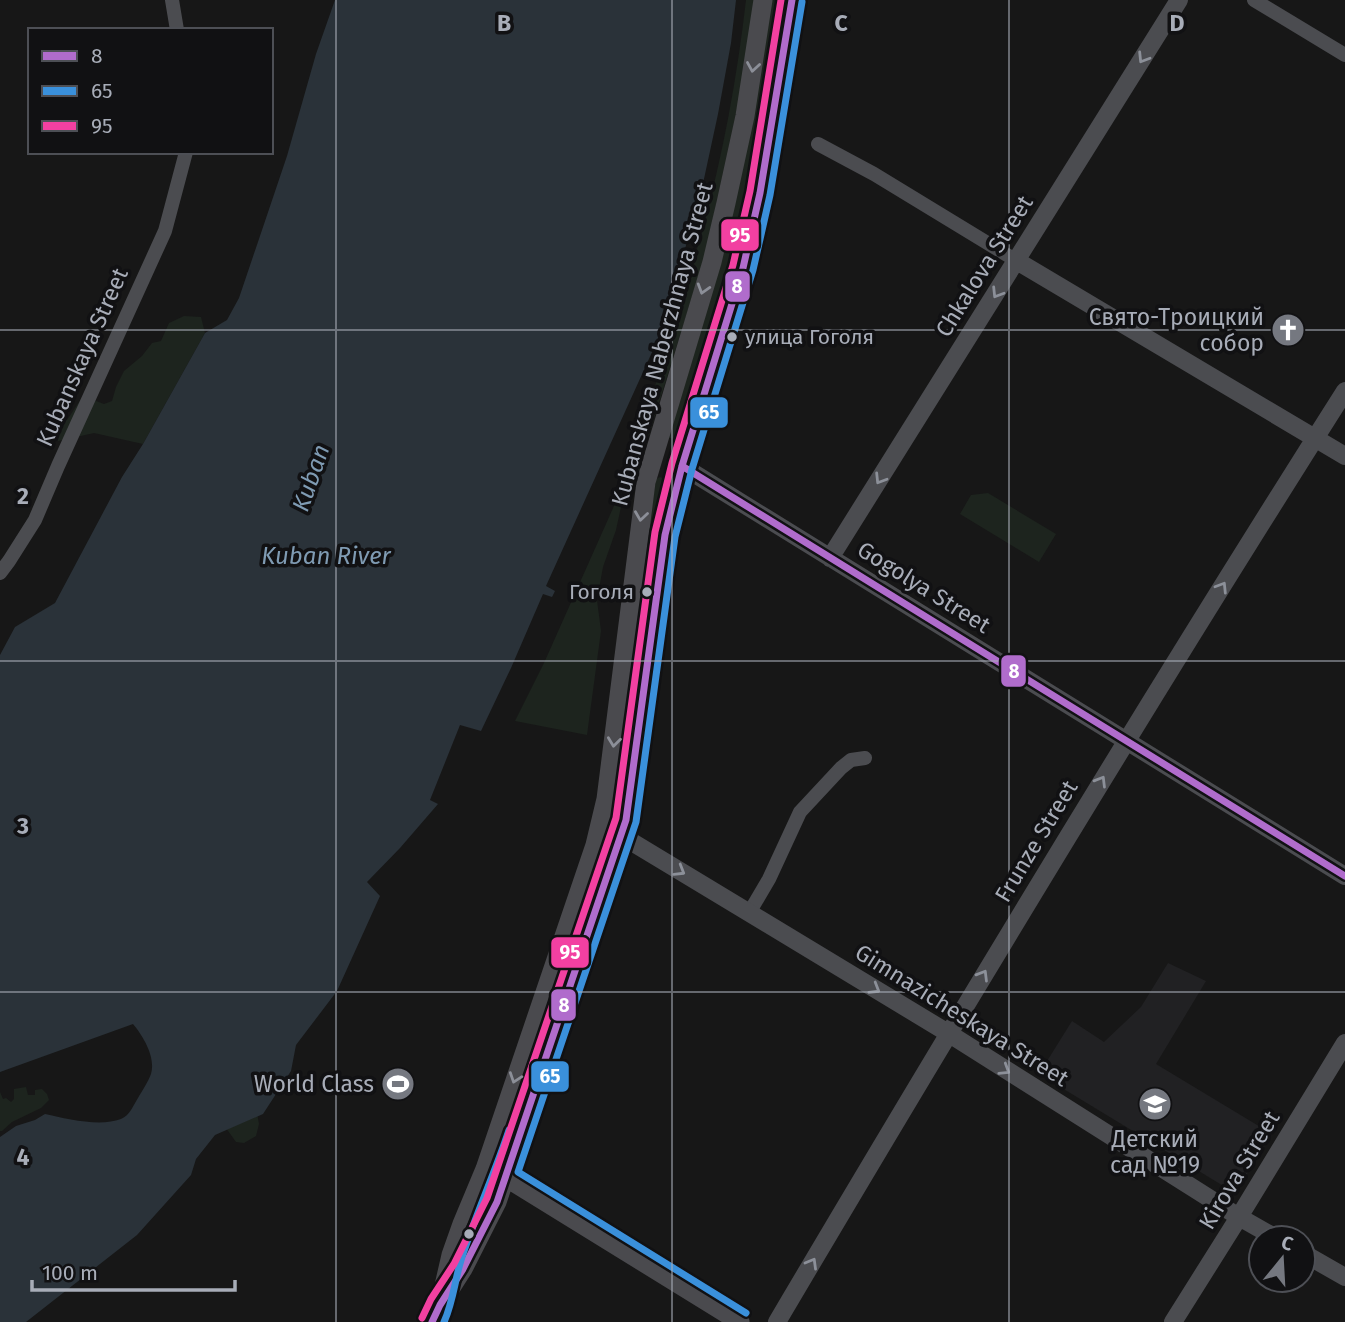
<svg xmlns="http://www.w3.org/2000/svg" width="1345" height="1322" viewBox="0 0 1345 1322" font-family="'Fira Sans',sans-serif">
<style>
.built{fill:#212123}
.green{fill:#1d241e}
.water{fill:#2a3239}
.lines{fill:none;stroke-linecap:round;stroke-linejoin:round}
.minor{stroke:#4b4c50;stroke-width:14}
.tertiary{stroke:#4b4c50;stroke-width:18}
.secondary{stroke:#4a4a4e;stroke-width:19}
.bus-1-casing{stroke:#111113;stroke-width:12}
.bus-2-casing{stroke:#111113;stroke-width:12}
.bus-3-casing{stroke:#111113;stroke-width:12}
.bus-1{stroke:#b06ccc;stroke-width:7}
.bus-2{stroke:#3a90db;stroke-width:7}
.bus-3{stroke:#f240a1;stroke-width:7}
.oneway{stroke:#8c9099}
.oneway2{stroke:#8c8f98}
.grid{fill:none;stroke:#a8adb8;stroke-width:2;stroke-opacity:0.55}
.bus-dot{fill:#a8adb8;stroke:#111113;stroke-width:2.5}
.labels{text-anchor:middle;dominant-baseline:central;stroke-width:7;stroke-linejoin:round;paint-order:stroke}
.bus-label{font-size:21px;fill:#a8adb8;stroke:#111113;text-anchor:start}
.street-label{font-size:23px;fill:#a8adb8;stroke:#111113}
.poi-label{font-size:23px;fill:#a8adb8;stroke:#111113;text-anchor:end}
.water-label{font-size:24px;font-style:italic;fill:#7f9bb3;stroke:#111113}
.grid-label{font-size:23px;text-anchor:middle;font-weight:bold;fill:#a8adb8;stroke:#111113;stroke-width:7;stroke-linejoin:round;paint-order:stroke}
.line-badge{stroke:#111113;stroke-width:2.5}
.badge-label{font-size:19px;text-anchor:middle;font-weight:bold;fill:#fff}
</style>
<rect width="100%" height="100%" fill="#171717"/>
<!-- built -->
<path class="built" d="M1168 963 1206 981 1156 1064 1272 1134 1235 1193 1039 1074 1072 1021 1104 1042 1141 1007Z"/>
<!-- green -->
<path class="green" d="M746 0H756L747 63 705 255 645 448 638 476H631L629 466C654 388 681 310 702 231 723 155 737 78 746 0Z
M769 0H784L745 230 683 430 680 437 677 440 667 437Z
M184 316 201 317 205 333 143 444 94 433 58 441 55 433 69 417 83 396 104 404 112 401 116 387 124 371 142 356 152 343 161 341 169 323Z
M660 477 665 479 667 484 657 538 619 811 500 1164V1159L539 1045 544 1015 603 839 656 479Z
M622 488 621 507 616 530 603 567 597 600 601 631 587 735 515 721 544 663Z
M988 493 1056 534 1039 562 960 514 971 495Z
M26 1087 28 1095H35V1090L42 1089 47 1094 49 1100 41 1108 12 1122 2 1131H0V1092L3 1099 6 1098 11 1102 14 1099V1089Z
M257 1113 259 1124 256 1136 244 1143 236 1142 226 1128Z"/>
<!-- water -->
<path class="water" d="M335 0H736L731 43 718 114 699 202 658 339 546 586 555 591 552 597 543 594 511 668 481 731 460 725 430 800 438 804 400 848 367 882 380 896 337 991 296 1045 291 1071 263 1114 215 1135 196 1159 191 1175 137 1235 26 1322H0V1137L16 1126 35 1120 45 1114C67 1119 100 1127 121 1119 130 1115 133 1106 138 1098 142 1091 148 1082 151 1074 156 1057 143 1036 133 1024L0 1072V655L15 627 55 603 122 477 143 444 205 333 227 320 239 298 287 156 316 54Z"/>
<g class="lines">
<!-- minor -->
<path class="minor" d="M172 0 177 30
M1254 0 1345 55
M818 144 874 174 1017 261
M0 573 9 561 35 520 58 466 165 231 186 152
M749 913 769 879 800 812 841 768 851 760 865 758"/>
<!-- tertiary -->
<path class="tertiary" d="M1017 261 1345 456
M682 466 1345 876
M830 558 1179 0
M622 836 948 1033 1239 1217 1276 1238
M1303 1253 1345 1277
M777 1322C962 1009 1150 698 1345 391
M1173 1322 1239 1217 1345 1043"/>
<!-- secondary -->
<path class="secondary" d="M496 1174 505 1177 740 1322
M443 1290 451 1255 462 1224 485 1169 595 845 606 799 646 482 712 262 726 203 745 116 763 0
M432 1322 440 1305 463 1269 497 1202 626 820 665 535 682 466 743 268 760 193 792 0"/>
<defs>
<path id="bus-1" d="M682 466 1345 876
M432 1322 440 1305 463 1269 497 1202 626 820 665 535 682 466 743 268 760 193 792 0"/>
<path id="bus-2" d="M746 1313 518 1172 636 822 675 537 692 469 753 270 770 195 802 2
M444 1322C454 1300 455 1276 463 1254 477 1212 495 1172 509 1130"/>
<path id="bus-3" d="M422 1318 431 1299 454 1264 487 1198 616 818 655 532 672 463 733 265 750 191 781 0"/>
</defs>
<!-- bus-1 casing -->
<use href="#bus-1" class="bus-1-casing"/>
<!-- bus-2 casing -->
<use href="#bus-2" class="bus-2-casing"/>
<!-- bus-3 casing -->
<use href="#bus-3" class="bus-3-casing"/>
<!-- bus-1 -->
<use href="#bus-1" class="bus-1"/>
<!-- bus-2 -->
<use href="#bus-2" class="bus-2"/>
<!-- bus-3 -->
<use href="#bus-3" class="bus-3"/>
</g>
<!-- one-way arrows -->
<defs><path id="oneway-chevron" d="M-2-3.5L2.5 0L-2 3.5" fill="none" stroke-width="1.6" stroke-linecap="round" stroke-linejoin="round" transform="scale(1.75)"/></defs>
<g class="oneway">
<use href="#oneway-chevron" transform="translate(1143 58) rotate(122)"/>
<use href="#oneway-chevron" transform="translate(997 293) rotate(122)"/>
<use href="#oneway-chevron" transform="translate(880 479) rotate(122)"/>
<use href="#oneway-chevron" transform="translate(1222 587) rotate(-58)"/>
<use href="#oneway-chevron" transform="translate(1101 781) rotate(-59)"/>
<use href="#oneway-chevron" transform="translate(680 871) rotate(31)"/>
<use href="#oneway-chevron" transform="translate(983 975) rotate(-59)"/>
<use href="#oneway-chevron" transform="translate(875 989) rotate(31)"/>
<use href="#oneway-chevron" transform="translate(1005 1070) rotate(32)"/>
<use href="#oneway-chevron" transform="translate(812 1263) rotate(-60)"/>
</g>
<g class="oneway2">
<use href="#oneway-chevron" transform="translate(753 67) rotate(99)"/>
<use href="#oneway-chevron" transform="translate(703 289) rotate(107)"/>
<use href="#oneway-chevron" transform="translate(641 516) rotate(98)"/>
<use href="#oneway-chevron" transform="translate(614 742) rotate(97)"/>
<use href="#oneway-chevron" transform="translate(515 1078) rotate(109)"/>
</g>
<!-- grid -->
<path class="grid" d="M336 0V1322M672 0V1322M1009 0V1322M0 330H1345M0 661H1345M0 992H1345"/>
<!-- icons -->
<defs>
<symbol id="church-disc" viewBox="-11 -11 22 22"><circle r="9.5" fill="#757880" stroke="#111113"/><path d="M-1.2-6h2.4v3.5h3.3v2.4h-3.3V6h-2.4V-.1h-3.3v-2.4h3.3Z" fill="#fff"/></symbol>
<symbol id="stadium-disc" viewBox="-11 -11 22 22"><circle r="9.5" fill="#757880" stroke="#111113"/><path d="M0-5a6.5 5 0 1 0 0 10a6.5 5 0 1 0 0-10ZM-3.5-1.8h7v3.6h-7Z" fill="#fff"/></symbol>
<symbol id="school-disc" viewBox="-11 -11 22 22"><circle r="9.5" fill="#757880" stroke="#111113"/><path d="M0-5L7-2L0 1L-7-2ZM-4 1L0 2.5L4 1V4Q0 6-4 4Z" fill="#fff"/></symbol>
</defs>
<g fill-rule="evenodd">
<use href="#church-disc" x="1269" y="311" width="38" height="38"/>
<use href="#stadium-disc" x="379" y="1065" width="38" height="38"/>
<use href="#school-disc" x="1136" y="1085" width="38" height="38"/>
</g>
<!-- markers -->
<g class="bus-dot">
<circle cx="732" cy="337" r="6"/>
<circle cx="647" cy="592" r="6"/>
<circle cx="469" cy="1234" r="6"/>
</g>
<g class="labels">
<!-- bus labels -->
<g class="bus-label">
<text x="745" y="337">улица Гоголя</text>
<text x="634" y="592" text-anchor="end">Гоголя</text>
</g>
<!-- street labels -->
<g class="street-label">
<text transform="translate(984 266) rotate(-58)">Chkalova Street</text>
<text transform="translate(662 344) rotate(-75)">Kubanskaya Naberzhnaya Street</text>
<text transform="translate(82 357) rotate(-66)">Kubanskaya Street</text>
<text transform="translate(924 587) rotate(32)">Gogolya Street</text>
<text transform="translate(1036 841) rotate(-59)">Frunze Street</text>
<text transform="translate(962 1015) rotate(32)">Gimnazicheskaya Street</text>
<text transform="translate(1239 1170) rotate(-59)">Kirova Street</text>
</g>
<!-- poi labels -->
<g class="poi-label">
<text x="1264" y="317">Свято-Троицкий<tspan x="1264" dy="26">собор</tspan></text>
<text x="374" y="1084">World Class</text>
<text x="1155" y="1139" text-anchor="middle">Детский<tspan x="1155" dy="26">сад №19</tspan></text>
</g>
<!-- water labels -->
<g class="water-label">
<text transform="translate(311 478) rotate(-71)">Kuban</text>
<text x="326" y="556">Kuban River</text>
</g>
</g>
<g class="grid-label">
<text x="504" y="31">B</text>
<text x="841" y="31">C</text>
<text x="1177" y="31">D</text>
<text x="23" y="504">2</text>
<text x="23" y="834">3</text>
<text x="23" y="1165">4</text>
</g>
<g class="line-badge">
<rect x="720" y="218" width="40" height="34" rx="7" fill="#f240a1"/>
<rect x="724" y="270" width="27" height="33" rx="7" fill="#b06ccc"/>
<rect x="689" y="396" width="40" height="33" rx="7" fill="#3a90db"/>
<rect x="1000" y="654" width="27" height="34" rx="7" fill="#b06ccc"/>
<rect x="550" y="936" width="40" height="33" rx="7" fill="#f240a1"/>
<rect x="550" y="988" width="27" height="34" rx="7" fill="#b06ccc"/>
<rect x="530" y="1060" width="40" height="33" rx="7" fill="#3a90db"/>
</g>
<g class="badge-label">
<text x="740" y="242">95</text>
<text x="737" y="293">8</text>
<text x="709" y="419">65</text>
<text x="1014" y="678">8</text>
<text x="570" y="959">95</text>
<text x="564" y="1012">8</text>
<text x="550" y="1083">65</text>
</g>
<!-- legend -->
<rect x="28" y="28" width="245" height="126" fill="#111113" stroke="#4d4f55" stroke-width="2"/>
<rect x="42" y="51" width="35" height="10" fill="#b06ccc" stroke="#4d4f55" stroke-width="2"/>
<text x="91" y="63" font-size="21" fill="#a8adb8">8</text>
<rect x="42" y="86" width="35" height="10" fill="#3a90db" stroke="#4d4f55" stroke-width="2"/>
<text x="91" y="98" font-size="21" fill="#a8adb8">65</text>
<rect x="42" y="121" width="35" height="10" fill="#f240a1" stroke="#4d4f55" stroke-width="2"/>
<text x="91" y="133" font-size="21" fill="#a8adb8">95</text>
<!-- north arrow -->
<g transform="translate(1282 1259) rotate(18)"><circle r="33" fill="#111113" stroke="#4d4f55" stroke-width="2"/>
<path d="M0-5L12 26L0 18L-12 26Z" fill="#757880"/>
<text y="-10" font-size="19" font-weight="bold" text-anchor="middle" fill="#a8adb8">С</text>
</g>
<!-- scale -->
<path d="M32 1280v10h203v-10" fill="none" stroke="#a8adb8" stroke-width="3.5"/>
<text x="42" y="1280" font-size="21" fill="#a8adb8" stroke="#111113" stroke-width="5" paint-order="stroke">100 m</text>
</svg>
